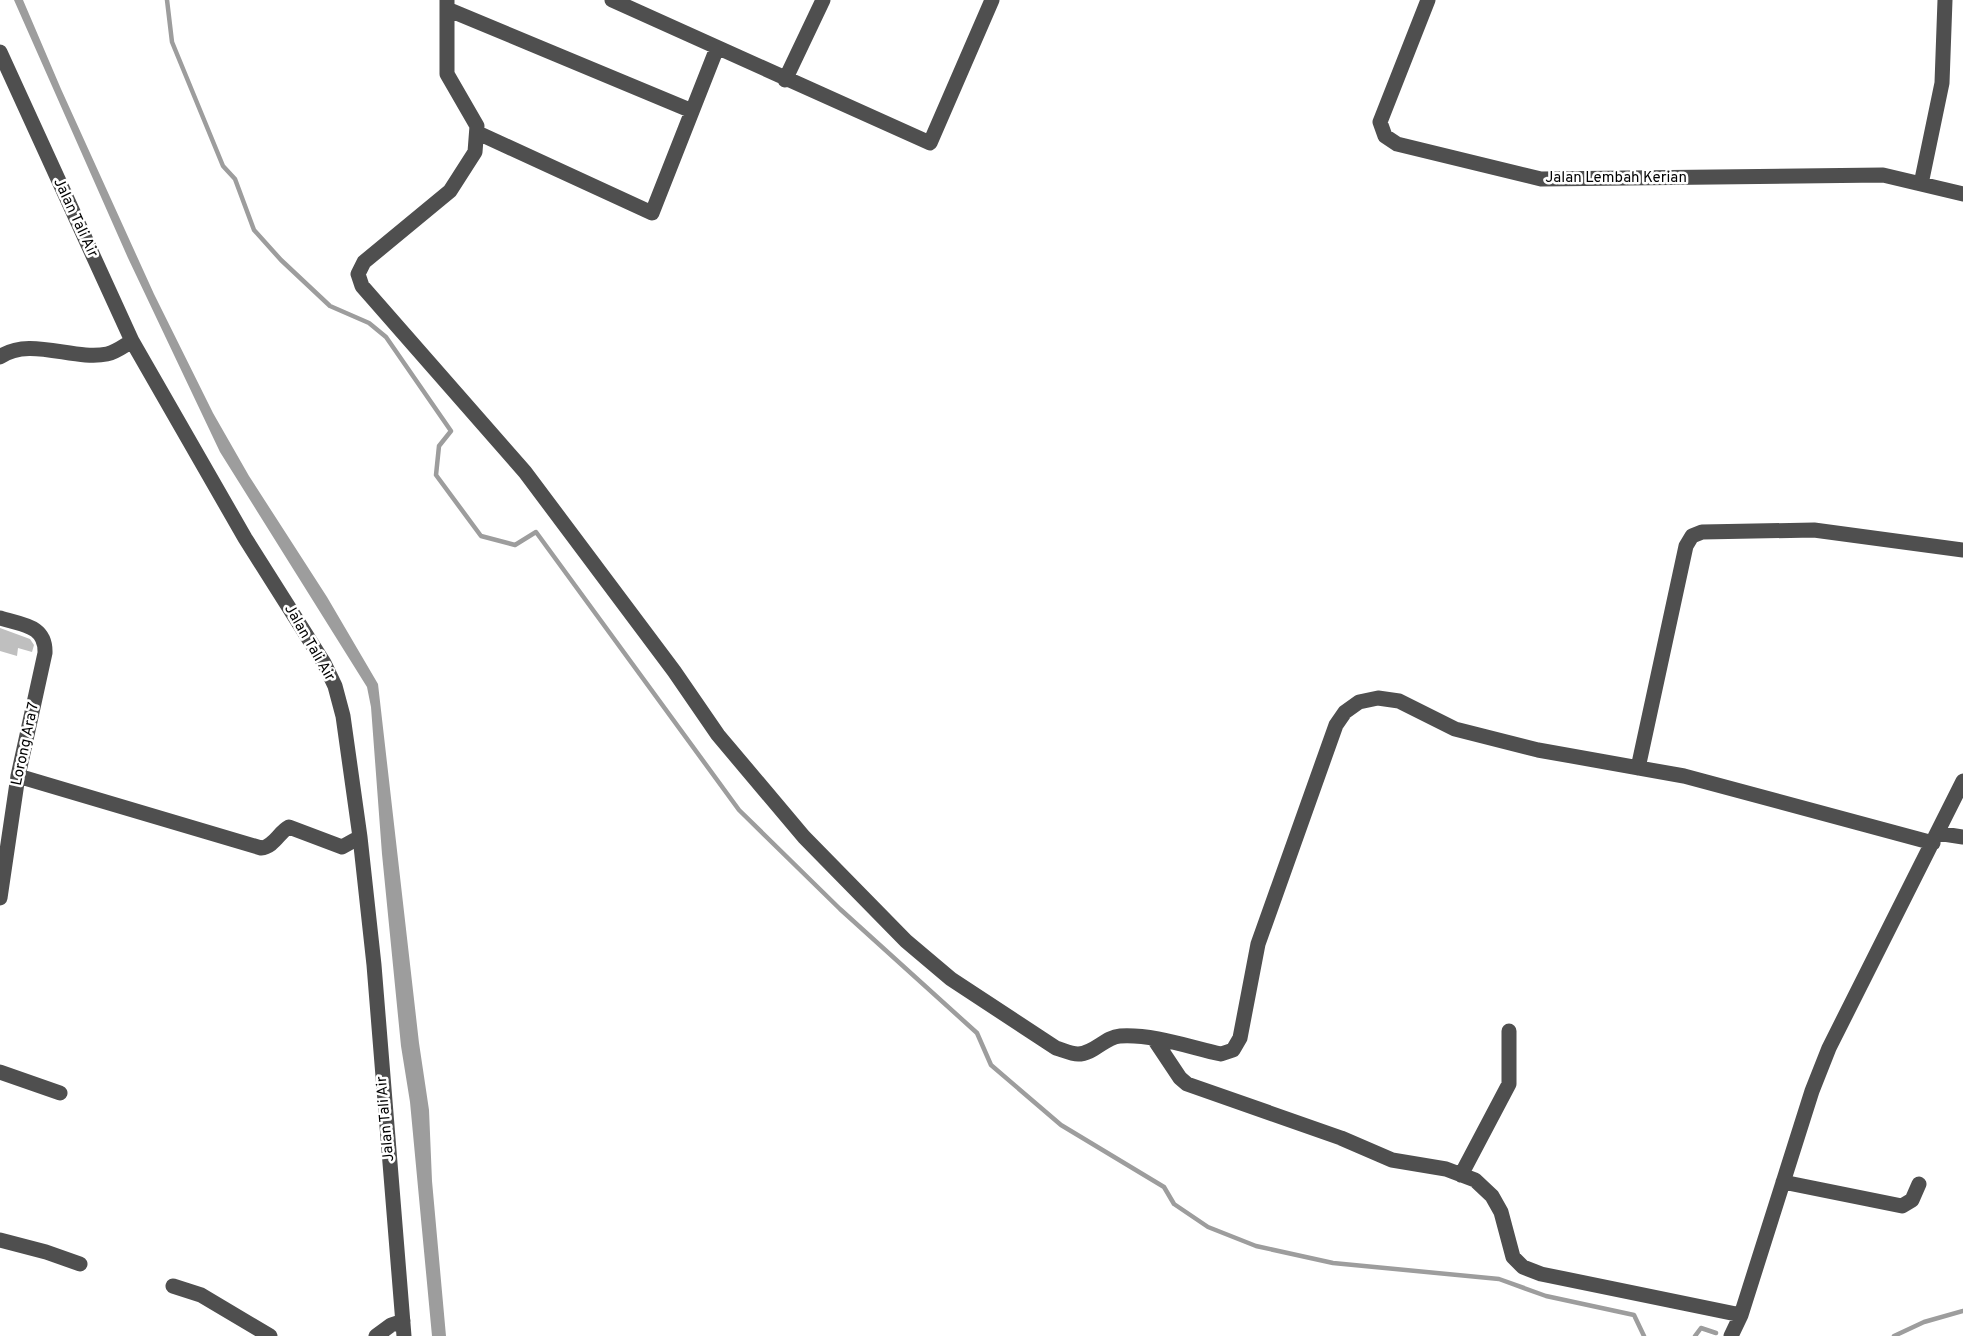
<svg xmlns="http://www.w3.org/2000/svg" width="1963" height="1336" viewBox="0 0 1963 1336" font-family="Overpass,sans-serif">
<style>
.water{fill:#9d9d9d}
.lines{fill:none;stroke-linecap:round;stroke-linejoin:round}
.stream{stroke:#9d9d9d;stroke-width:4.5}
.building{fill:#bfbfbf}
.minor{stroke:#4f4f4f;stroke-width:15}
.labels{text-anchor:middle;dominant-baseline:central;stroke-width:5;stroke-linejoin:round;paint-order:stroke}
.street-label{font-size:15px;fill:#000;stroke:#fff}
</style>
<rect width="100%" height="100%" fill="#fff"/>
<!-- water -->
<path class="water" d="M14 0H23L61 89 154 294 213 413 249 476 327 597 378 684 419 1043 429 1110 432 1181 446 1336H432L410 1102 401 1046 382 854 371 707 367 687 220 452 128 258Z"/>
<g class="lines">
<!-- stream -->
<path class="stream" d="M167 0 172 42 223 166 235 179 254 230 281 260 330 306 369 323 386 337 451 431 439 446 436 475 481 536 515 545 536 532 739 810 840 909 977 1033 991 1065 1061 1125 1164 1187 1174 1204 1208 1227 1256 1246 1333 1263 1499 1279 1546 1296 1634 1315 1644 1336
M1695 1336 1701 1328 1716 1333
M1894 1336 1924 1322 1963 1311"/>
</g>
<!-- building -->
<path class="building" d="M0 628 30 639 34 645 32 652 18 648 17 656 0 651Z"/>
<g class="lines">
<!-- minor -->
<path class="minor" d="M447 0V74L477 126 475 152 450 191 364 262 358 274 362 286 525 472 674 671 718 735 804 837 906 941 951 979 1056 1048C1063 1050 1071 1054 1078 1054 1094 1054 1105 1037 1120 1036 1154 1034 1189 1047 1221 1054L1233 1050 1240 1038 1258 944 1336 725 1345 712 1359 702 1378 698 1399 701 1455 729 1538 750 1684 776 1933 843
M612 0 930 143 992 0
M1428 0 1380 122 1385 136 1397 144 1541 179 1883 175 1963 194
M447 9 692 111
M0 52 132 341 245 538 324 663 335 686 343 716 360 837 374 965 404 1336
M785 80 823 0
M478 133 652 213 717 48
M1921 184 1942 83 1945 0
M0 357C29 336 74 361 107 354 116 352 125 345 132 341
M0 618C22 625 46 625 45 653L18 776 0 898
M1638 768 1686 546 1692 536 1702 532 1814 530 1963 550
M18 776 261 848C274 847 279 832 289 827L342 847 360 837
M1937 833 1963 837
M1154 1039 1180 1078 1187 1084 1341 1138 1392 1160 1446 1169 1475 1180 1492 1196 1501 1212 1513 1257 1523 1267 1541 1274 1741 1315
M0 1072 60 1093
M1461 1175 1509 1084V1031
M1783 1182 1902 1206 1912 1200 1919 1184
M0 1240 46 1252 80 1264
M173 1286 201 1295 270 1336
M376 1336 391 1325 403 1321
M1731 1336 1741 1315 1812 1091 1829 1048 1963 781"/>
</g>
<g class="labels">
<!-- street labels -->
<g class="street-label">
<text x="1616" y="178">Jalan Lembah Kerian</text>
<text transform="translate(75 218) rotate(65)">Jalan Tali Air</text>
<text transform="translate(309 643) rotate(60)">Jalan Tali Air</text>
<text transform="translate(26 744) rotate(-78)">Lorong Ara 7</text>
<text transform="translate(386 1119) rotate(-95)">Jalan Tali Air</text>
</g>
</g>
</svg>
